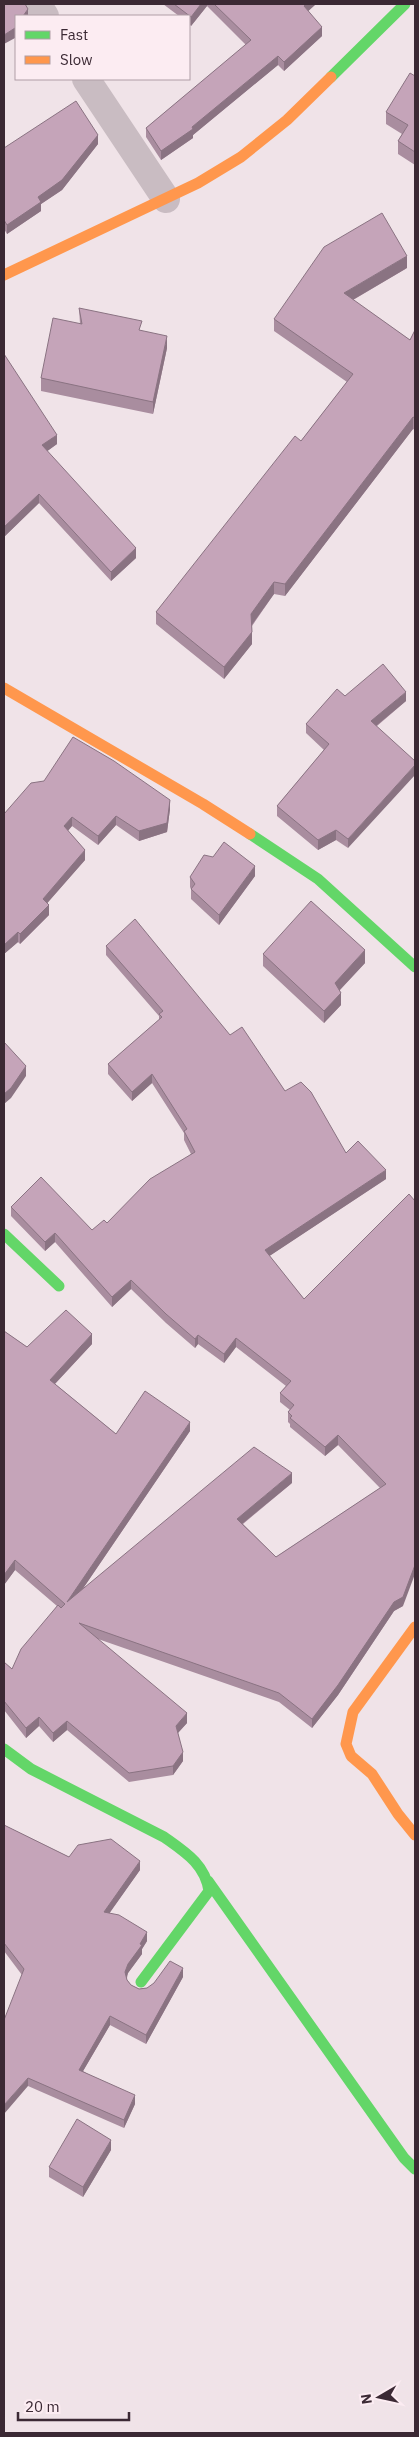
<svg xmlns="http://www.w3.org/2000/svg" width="419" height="2437" viewBox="0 0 419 2437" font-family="'IBM Plex Sans',sans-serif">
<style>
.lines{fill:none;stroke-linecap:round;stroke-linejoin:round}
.street{stroke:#c9bcc2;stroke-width:28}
.fast{stroke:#63d668;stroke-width:11}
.slow{stroke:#ff974d;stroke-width:11}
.wall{fill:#a98d9f}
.shaded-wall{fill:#8a7382}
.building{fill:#c5a4b9;stroke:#8a7382}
</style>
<rect width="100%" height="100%" fill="#f0e3e8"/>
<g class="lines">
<!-- street -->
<path class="street" d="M37 4 45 16
M86 79 166 199"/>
<!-- fast -->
<path class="fast" d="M331 77 405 4
M250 834 318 879 415 967
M4 1234 59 1286
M4 1749 31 1769 164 1837C185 1852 205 1864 209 1891L141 1982
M208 1881 404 2158 415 2169"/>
<!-- slow -->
<path class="slow" d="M4 275 198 183 241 157 287 120 331 77
M4 688 203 804 250 834
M415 1627 353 1712 346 1744 351 1756 372 1774 398 1814 415 1835"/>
</g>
<!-- wall -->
<path class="wall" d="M163 4H316L308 11 322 36 284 71 278 65 193 135V138L161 160 146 137V128L246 45 207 6 191 26 189 24V16H179Z
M415 76V165L398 154V141L402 134 386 124V112Z
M98 144 62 190 41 204V211L7 234 4 229V148Z
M407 268 353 300 410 340 415 330V430L413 429 285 596 274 594 252 626V644L224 679 156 624V612L301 441 347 382 274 331V319Z
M79 308 142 331 167 348 153 414 41 391V378L80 324Z
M4 354 57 444 47 451 136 558 111 581 39 503 4 537Z
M345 696 406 701 377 726 348 848 336 840 318 850 277 816V806L324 750 306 733V724Z
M170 809 167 832 139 841 116 825 98 845 72 826 68 831 85 860 47 903 49 915 20 944 18 942 4 954V814Z
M255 876 219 925 191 899V889L190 887V877Z
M106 946 230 1035 346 1153 386 1179 269 1256 304 1299 409 1194 403 1606 394 1611 338 1695 312 1728 279 1702 98 1639 187 1723 178 1733 183 1761 173 1775 129 1782 67 1730 53 1742 39 1726 26 1738 4 1710V1662L12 1669 57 1606 15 1570 4 1585V1331L27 1347 92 1344 55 1384 116 1434 190 1431 82 1590 292 1483 243 1524 276 1557 380 1488 338 1445 325 1456 290 1427V1424L288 1422V1412L290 1410 280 1402V1393L286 1386 236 1347 224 1363 198 1344 195 1348 166 1323 131 1289 112 1307 55 1242 45 1251 11 1216V1207L92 1230 107 1223 191 1154 184 1140V1133L152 1083 132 1101 108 1074V1064L159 1020V1016L106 955Z
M263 954 365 963 340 990 341 1005 324 1023 263 966Z
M4 1825 69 1857 140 1870 109 1913 147 1941 142 1949V1954L128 1973 127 1978V1980L131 1985 139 1989 147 1988 183 1977 146 2044 110 2025 83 2071 135 2104 124 2128 28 2086 22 1975 4 1951Z
M111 2150 83 2197 49 2177V2167Z"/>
<!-- shaded-wall -->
<path class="shaded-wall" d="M201 4H207V6L191 26V17Z
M306 4H316L304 15V6Z
M28 9V16H23Z
M16 27V36L15 38 4 44V35Z
M322 27V36L284 71V62Z
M278 56V65L193 135V138L161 160V151L192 127Z
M98 135V144L62 190 41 204V211L7 234V225L38 197Z
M407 256V268L344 305V293Z
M167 336V348L153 414V402Z
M413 417V429L285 596V584Z
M57 435V444L42 455V445Z
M39 494V503L4 537V527Z
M136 548V558L111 581V572Z
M274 582V594L251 626V614Z
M252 632V644L224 679V667Z
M406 692V701L371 730V721Z
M415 765V775L348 848V839Z
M170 800V809L167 832 139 841V831Z
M116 816V825L98 845V836Z
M72 817V826L64 835V826Z
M336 830V840L318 850V840Z
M85 850V860L43 908V899Z
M255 866V876L219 925V915Z
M49 905V915L20 944V934Z
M18 932V942L4 954V945Z
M365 950V963L335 995V983Z
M341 993V1005L324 1023V1011Z
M26 1066V1076L11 1098 4 1104V1094Z
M152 1074V1083L132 1101V1092Z
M386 1170V1179L265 1259V1250Z
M55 1233V1242L45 1251V1242Z
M131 1280V1289L112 1307V1297Z
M92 1334V1344L50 1389V1380Z
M198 1335V1344L195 1348V1339Z
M236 1338V1347L224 1363V1354Z
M190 1422V1431L67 1612V1602Z
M338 1435V1445L325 1456V1447Z
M292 1473V1483L237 1528V1519Z
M15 1560V1570L4 1585V1575Z
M415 1565V1574L403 1606 394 1611 338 1695 312 1728V1719Z
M187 1713V1723L176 1735V1726Z
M39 1717V1726L26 1738V1728Z
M67 1721V1730L53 1742V1733Z
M183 1752V1761L173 1775V1766Z
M140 1861V1870L104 1921V1912Z
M147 1932V1941L142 1949V1954L128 1973 125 1981V1972L128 1964Z
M183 1968V1977L146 2044V2035Z
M110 2016V2025L79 2078V2070Z
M28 2078V2086L4 2114V2105Z
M135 2095V2104L124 2128V2120Z
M111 2140V2150L83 2197V2187Z"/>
<!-- building -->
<path class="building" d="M4 4H25L28 9 23 16H16V27L15 28 4 35Z
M174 4H201L191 17Z
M214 4H306L304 6 322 27 284 62 278 56 192 127 193 129 161 151 146 128 251 40Z
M410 73 415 76V152L398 141 408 125 386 112Z
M76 101 98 135 62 180 38 197 41 202 7 225 4 220V148Z
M382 213 407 256 344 293 410 340 415 330V418L413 417 285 584 274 582 251 614 252 632 224 667 156 612 295 436 301 441 353 374 274 319 324 247Z
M79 308 142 321 139 330 167 336 153 402 41 378 53 318 82 324Z
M4 354 57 435 42 445 136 548 111 572 39 494 4 527Z
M383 664 406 692 371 721 415 761V765L348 839 336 830 318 840 277 806 329 744 306 724 337 689 345 696Z
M73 737 114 761 170 800 167 823 139 831 116 816 98 836 72 817 64 826 85 850 43 899 49 905 20 934 18 932 4 945V814L31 783 44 781Z
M224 842 255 866 219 915 191 889 195 884 190 877 204 855 213 857Z
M311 901 365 950 335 983 341 993 324 1011 263 954Z
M135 919 230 1035 242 1027 285 1091 301 1082 311 1092 346 1153 358 1141 386 1170 265 1250 304 1299 409 1194 415 1201V1565L403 1597 394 1602 338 1685 312 1719 279 1693 79 1623 187 1713 176 1726 183 1752 173 1766 129 1773 67 1721 53 1733 39 1717 26 1728 4 1701V1662L12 1669 21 1649 58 1605 61 1608 65 1604 15 1560 4 1575V1331L27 1347 66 1310 92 1334 50 1380 116 1434 145 1391 190 1422 67 1602 254 1447 292 1473 237 1519 276 1557 386 1484 338 1435 325 1447 290 1418 292 1416 288 1412 294 1405 280 1393 291 1381 236 1338 224 1354 198 1335 195 1339 166 1314 131 1280 112 1297 55 1233 45 1242 11 1207 41 1177 92 1230 104 1220 107 1223 150 1179 195 1152 184 1131 187 1129 152 1074 132 1092 108 1064 162 1017 159 1014 163 1011 106 946Z
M4 1042 26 1066 11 1088 4 1094Z
M4 1825 69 1857 78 1845 111 1839 140 1861 104 1912 119 1915 147 1932 140 1944 142 1945 128 1964 125 1972 127 1980 131 1985 139 1989 147 1988 154 1983 170 1961 183 1968 146 2035 110 2016 79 2070 135 2095 124 2120 28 2078 4 2105V2020L24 1969 4 1943Z
M77 2119 111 2140 83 2187 49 2167Z"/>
<!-- border -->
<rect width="419" height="2437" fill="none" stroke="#3b2934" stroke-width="10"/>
<!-- legend -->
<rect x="15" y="15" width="175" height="65" fill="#fcecf2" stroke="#af9ea6"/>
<rect x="25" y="31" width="25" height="8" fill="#63d668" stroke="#af9ea6"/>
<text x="60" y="40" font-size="15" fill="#3b2934">Fast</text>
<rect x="25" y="56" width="25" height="8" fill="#ff974d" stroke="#af9ea6"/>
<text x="60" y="65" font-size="15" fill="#3b2934">Slow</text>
<!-- north arrow -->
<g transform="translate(379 2397) rotate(261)" stroke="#fcecf2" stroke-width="4" paint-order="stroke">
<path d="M0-4L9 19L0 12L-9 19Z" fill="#3b2934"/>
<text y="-8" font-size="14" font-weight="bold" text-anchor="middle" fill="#3b2934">N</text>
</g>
<!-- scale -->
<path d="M18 2412v8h111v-8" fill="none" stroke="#3b2934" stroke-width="2.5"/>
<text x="25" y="2412" font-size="15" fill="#3b2934" stroke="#fcecf2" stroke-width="4" paint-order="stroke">20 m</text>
</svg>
